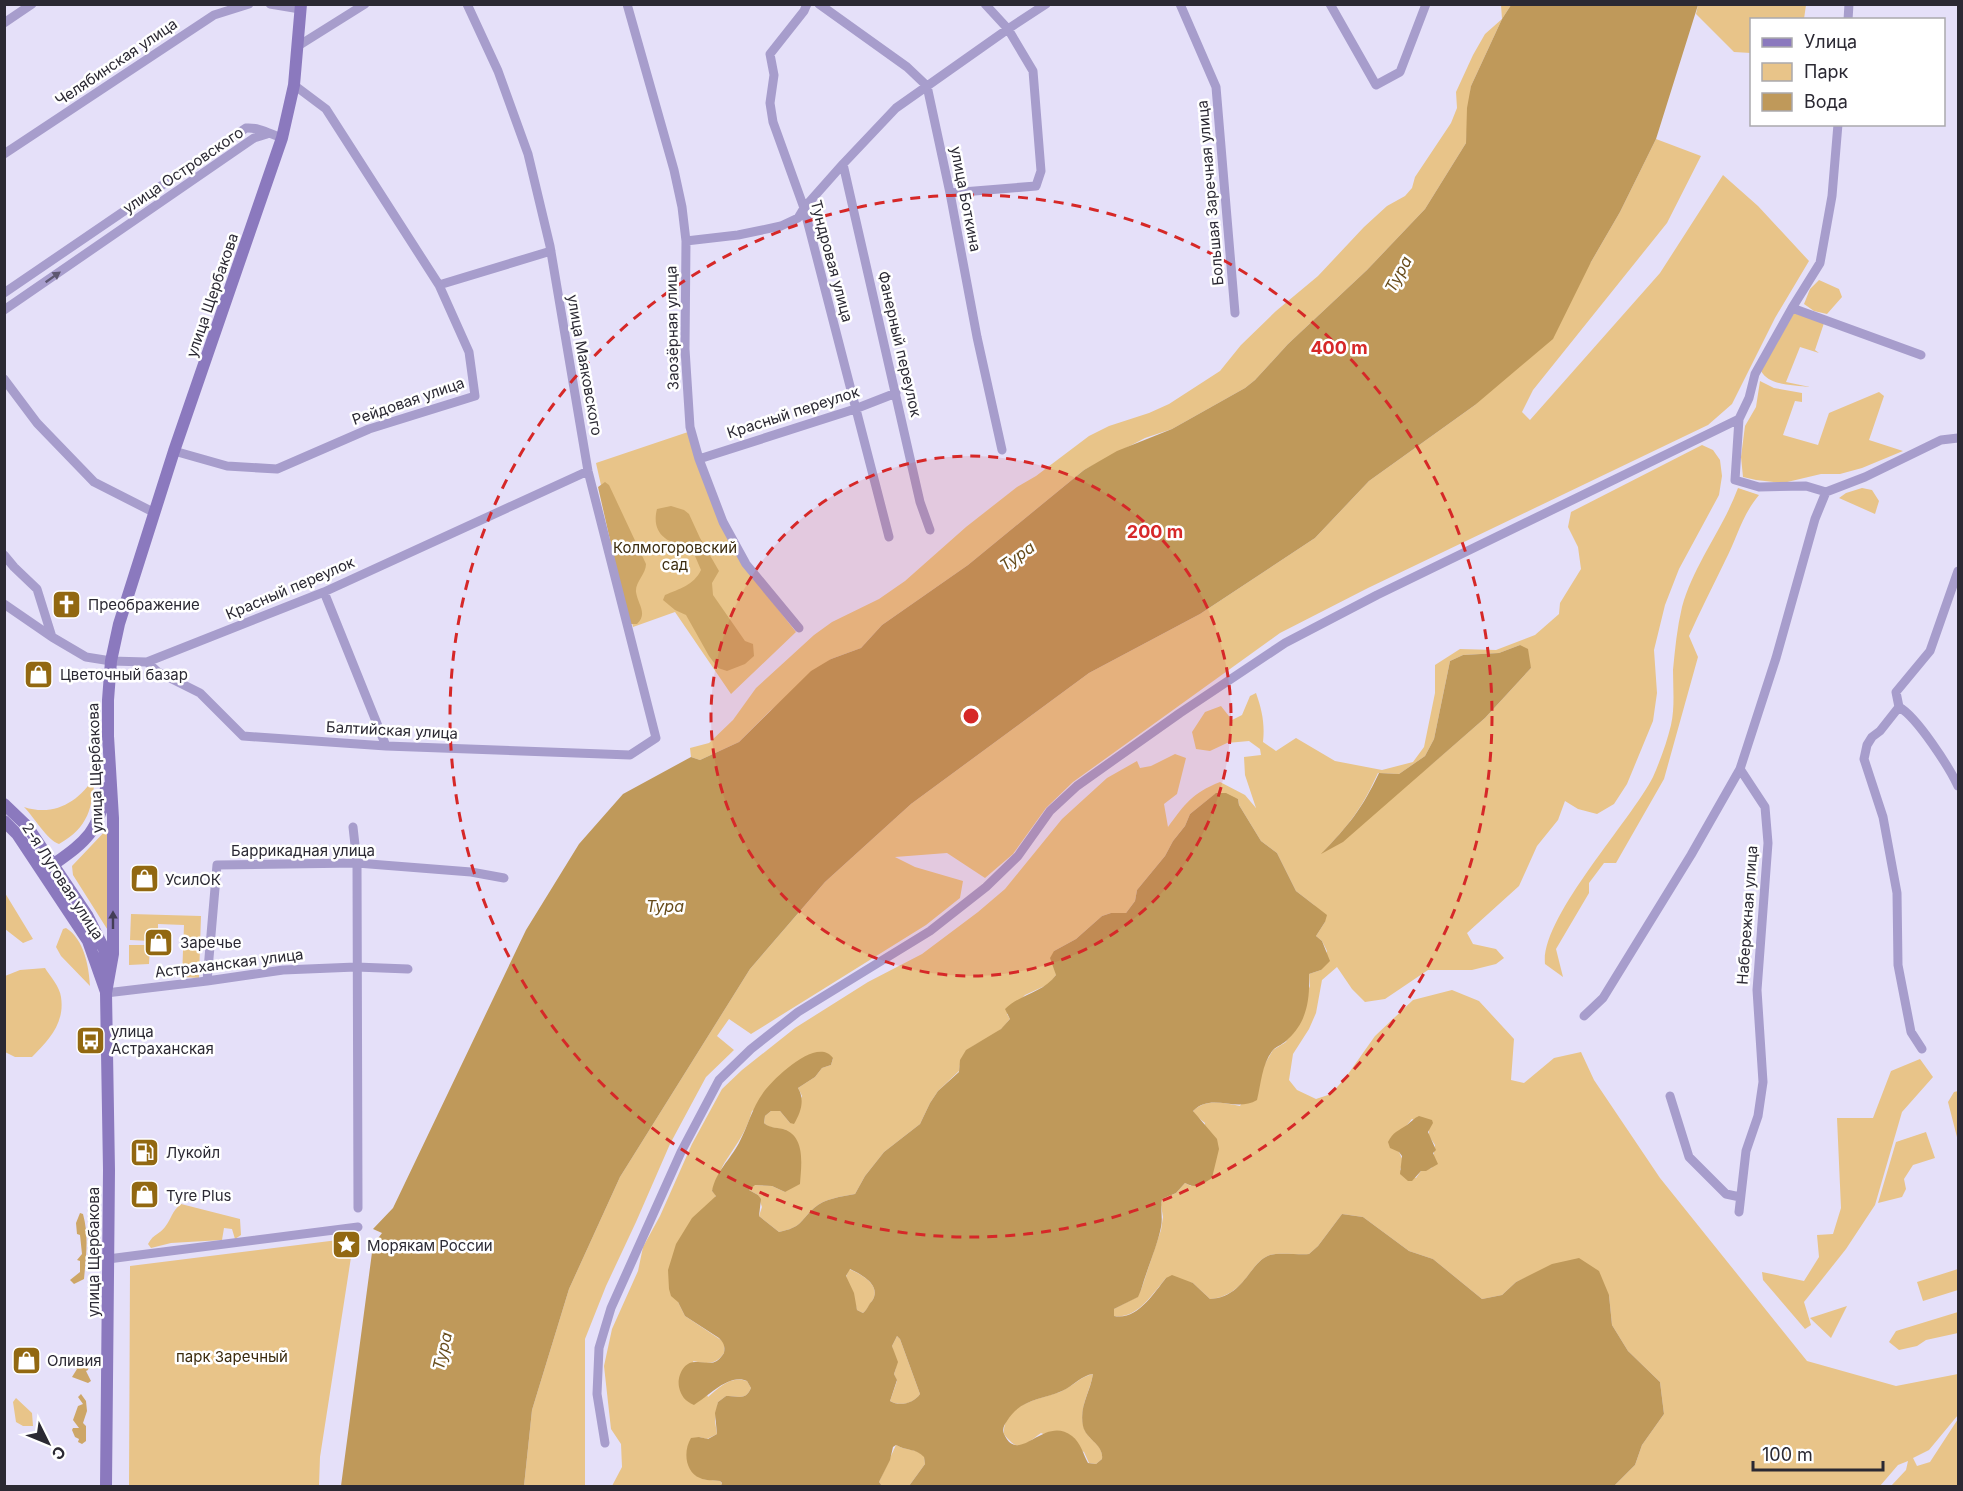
<svg xmlns="http://www.w3.org/2000/svg" width="1963" height="1491" viewBox="0 0 1963 1491" font-family="Inter,sans-serif">
<style>
.green{fill:#e8c489;fill-rule:evenodd}
.forest{fill:#cda667}
.water{fill:#bf995a;fill-rule:evenodd}
.lines{fill:none;stroke-linecap:round;stroke-linejoin:round}
.street{stroke:#a79dcc;stroke-width:9}
.secondary{stroke:#8b79be;stroke-width:12}
.oneway{fill:#5d5770}
.oneway2{fill:#433d56}
.ring{fill:none;stroke:#d62828;stroke-width:3;stroke-dasharray:10 8}
.labels{text-anchor:middle;dominant-baseline:central;stroke-width:5;stroke-linejoin:round;paint-order:stroke}
.street-label{font-size:15px;fill:#2b2933;stroke:#fff}
.park-label{font-size:15px;fill:#3b2b0e;stroke:#fff}
.poi-label{font-size:15px;fill:#2b2933;stroke:#fff;text-anchor:start}
.water-label{font-size:16px;font-style:italic;fill:#674c1b;stroke:#fff}
.centre{fill:#d62828;stroke:#fff;stroke-width:3}
.ring-label{font-size:18px;text-anchor:middle;font-weight:bold;fill:#d62828;stroke:#fff;stroke-width:5;stroke-linejoin:round;paint-order:stroke}
</style>
<rect width="100%" height="100%" fill="#e5e0f9"/>
<!-- green -->
<path class="green" d="M1501 5H1511L1502 19 1471 86 1466 143 1425 209 1367 270 1288 344 1255 380 1245 388 1172 429 1145 438 1084 470 968 565 882 625 861 648 831 659 770 711 739 742 700 760 691 757 690 748 709 743 733 720 756 688 814 635 832 622 879 599 905 581 966 527 1017 487 1036 476 1089 436 1109 426 1149 413 1169 404 1220 371 1241 345 1276 311 1318 276 1364 227 1387 206 1405 196 1412 188 1415 177 1451 123 1457 108 1456 92 1473 55 1485 34 1502 19Z
M1698 5H1806L1804 19 1752 20 1751 53 1734 52 1696 14Z
M1656 139 1701 156 1667 223 1533 390 1522 412 1530 420 1660 273 1723 175 1758 206 1809 261 1775 318 1732 404 1708 425 1368 588 1280 633 1073 782 1046 808 1013 854 985 878 947 853 895 857 915 867 963 881 960 898 926 925 751 1034 729 1019 717 1036 734 1050 706 1077 670 1144 636 1222 606 1286 585 1339V1486H524L532 1410 569 1289 620 1177 750 969 825 882 911 804 1089 673 1200 614 1315 538 1369 481 1475 405 1591 262 1620 212Z
M1819 280 1839 289 1842 297 1827 314 1814 311 1804 304 1810 289Z
M1794 313 1824 323 1815 350 1819 353 1800 347 1786 382 1810 387C1795 385 1769 386 1761 371Z
M1760 381 1774 388 1802 393V402L1795 401 1783 435 1818 445 1829 413 1879 392 1884 396 1869 440 1903 451 1862 468 1840 474H1821L1783 483 1756 480 1743 477 1741 457 1745 426 1756 407Z
M688 432 744 566 796 632 731 694 675 612 633 627 596 463Z
M1702 445 1713 450 1720 460 1722 476 1719 495 1679 569 1665 605 1654 650 1657 693 1653 721 1627 784 1614 804 1597 814 1578 809 1565 801 1558 820 1537 846 1519 886 1467 933 1473 944 1496 949 1504 958 1496 964 1472 970H1428L1385 999 1365 1002 1352 989 1337 967 1322 980 1316 1013 1309 1029 1293 1054 1289 1080 1297 1090 1316 1099 1331 1094 1346 1077 1375 1036 1413 1000 1452 990 1479 1001 1514 1039 1511 1080 1524 1083 1554 1058 1581 1052 1594 1080 1660 1178 1807 1361 1896 1386 1958 1374V1415L1929 1450 1913 1458 1917 1466 1930 1462 1958 1419V1486H1891L1906 1470 1908 1461 1898 1465 1880 1486H1614L1635 1465 1642 1445 1664 1414 1660 1382 1628 1351 1612 1325 1609 1295 1534 1274 1516 1282 1502 1295 1482 1299 1433 1259 1409 1251 1363 1217 1342 1214 1318 1246 1309 1254C1299 1255 1279 1252 1270 1255 1249 1262 1246 1296 1210 1299L1193 1283 1166 1278C1153 1293 1137 1320 1114 1316V1309L1137 1297 1141 1290 1161 1230 1163 1217 1161 1205 1162 1199 1176 1193 1185 1183 1191 1186 1205 1123 1196 1116 1193 1111C1206 1098 1224 1103 1240 1106L1273 1050 1286 1042 1310 986 1309 974 1321 970 1327 951 1322 941 1316 936 1325 922 1314 905 1296 891 1277 853 1261 841 1239 805 1238 799 1215 794 1190 814 1185 826 1173 841 1165 856 1137 890 1135 901 1126 913H1111L1102 916 1076 939 1054 951 1056 975 1049 984 1025 995 1007 1014 1010 1019C1007 1022 1004 1027 1000 1030 982 1046 962 1042 959 1071L938 1091 930 1103 920 1124 884 1152 865 1176 855 1194C841 1197 825 1198 814 1208 799 1222 802 1227 779 1232L759 1216 762 1207 758 1195 749 1190 754 1185 772 1186 785 1192 786 1130 769 1127 764 1123 765 1116 771 1111H780L790 1123 802 1096 798 1088 815 1077 822 1068 831 1065 833 1058 752 1111C746 1132 738 1142 727 1159 720 1169 717 1181 712 1191L716 1195 678 1302 685 1316 724 1342V1353C716 1365 707 1364 693 1361L708 1397C719 1387 732 1375 747 1381L751 1388C745 1402 737 1395 726 1396L718 1402 715 1421 717 1434 707 1439 699 1437 703 1479 720 1481 722 1484 721 1486H612L622 1467 621 1444 611 1429 604 1366 612 1329 638 1271 643 1247 660 1216 692 1144 722 1089 742 1070 795 1028 868 982 922 954 978 912 1005 889 1062 819 1107 778 1137 761 1140 768 1151 766 1175 754 1186 758 1177 794 1164 804 1168 827C1185 804 1192 793 1220 782L1245 795 1256 808 1245 775 1244 757 1261 755 1260 749 1249 741 1227 743 1210 751 1196 749 1192 732 1205 712 1221 706 1232 720 1242 715 1250 696 1256 693C1262 710 1265 724 1263 742L1276 751 1296 738 1335 761 1382 770 1413 762 1424 747 1435 693V665L1460 649 1496 650 1535 635 1559 614 1560 603 1581 569 1578 547 1568 527 1571 512ZM1520 645 1531 668 1485 718 1432 764 1323 852C1350 824 1362 808 1378 773L1399 774 1425 756 1434 739 1450 661 1463 655 1499 653ZM1412 1119 1429 1128V1136L1435 1145 1432 1168 1421 1171 1416 1178 1400 1170 1403 1161 1399 1152 1407 1125Z
M1738 488 1759 495C1742 515 1737 538 1725 561 1713 586 1700 611 1689 636L1698 657 1664 779 1616 863H1604L1589 883V893L1556 949 1563 977 1545 964C1540 918 1630 822 1653 777 1660 761 1667 742 1671 725 1675 707 1673 688 1673 670 1675 649 1677 628 1682 607 1694 564 1723 529 1738 488Z
M1862 488 1872 490 1879 501 1875 514 1839 498 1846 493Z
M95 776C92 808 89 827 59 844 47 840 34 817 24 807 54 817 79 802 95 776Z
M108 828 109 932 73 875 72 866Z
M4 893H5L33 939 23 943 5 929Z
M131 914 201 916 199 978 182 977 184 925 158 924V934H151L150 941 130 940Z
M66 928C84 939 89 966 90 986L61 956 56 947 63 929Z
M129 945H150L149 964 129 965Z
M45 968C50 976 60 987 61 997 65 1023 49 1040 32 1057H15L5 1052V976L20 970Z
M1920 1059 1933 1077 1902 1112 1875 1205 1846 1249 1804 1302 1811 1325 1805 1329 1763 1280 1762 1272 1804 1281 1819 1257 1817 1235 1833 1234 1841 1208 1837 1118H1873L1891 1071Z
M1958 1091V1141L1948 1102 1954 1092Z
M1926 1132 1935 1158 1913 1165 1904 1179 1906 1189 1902 1197 1878 1203 1896 1142Z
M181 1204 240 1219 241 1235 235 1239 232 1229 224 1228 222 1240 171 1243 151 1248 148 1244C154 1233 159 1235 165 1227 172 1218 171 1212 181 1204Z
M354 1238 320 1457 319 1486H129L130 1266Z
M849 1269C863 1275 882 1286 872 1301 868 1306 868 1309 863 1313L857 1310C854 1298 850 1288 846 1277Z
M1958 1269V1290L1923 1301 1917 1282Z
M1847 1306 1831 1338 1810 1318Z
M1958 1312V1333L1926 1340 1917 1346 1899 1350 1889 1342 1896 1331Z
M897 1336 900 1339 920 1394C914 1403 901 1407 890 1401L897 1381 894 1374C899 1360 895 1360 892 1346Z
M1093 1374C1090 1392 1078 1408 1084 1428 1088 1441 1104 1444 1102 1459L1096 1464 1089 1463 1084 1452 1041 1433C1024 1445 1019 1454 1004 1434 1002 1404 1040 1399 1060 1392 1072 1387 1081 1376 1093 1374Z
M16 1398 32 1413 33 1426H23L16 1422 13 1402Z
M896 1445C906 1451 916 1448 924 1456L925 1464 909 1486H882L879 1482Z"/>
<!-- forest -->
<path class="forest" d="M605 482 609 485 646 564C646 574 635 582 636 592 638 605 648 613 637 624H631L628 619 598 487Z
M671 506 684 510 689 514 700 538 719 571 712 583 713 595 745 641 753 644 754 656 745 664 727 671 718 668 709 656 686 615 675 610 663 600 665 595C679 589 694 585 701 570L695 556 687 545C666 544 651 532 657 509Z
M80 1213 83 1214C89 1236 86 1256 84 1279L74 1284 70 1280 80 1272V1261L77 1260 82 1254 80 1235 77 1234 76 1223Z
M84 1362 89 1364 88 1370 86 1371 91 1381 88 1383 72 1377 77 1369 73 1365H82Z
M81 1394 86 1401 87 1411 83 1423 86 1426V1441L82 1444 78 1442 79 1439 75 1437 72 1430 73 1428H79L73 1420 78 1406 83 1404 78 1397Z"/>
<!-- water -->
<path class="water" d="M1511 5H1698L1656 139 1620 212 1591 262 1553 339 1475 405 1369 481 1315 538 1200 614 1089 673 911 804 825 882 750 969 620 1177 569 1289 532 1410 524 1486H341L373 1245 382 1233 373 1229 393 1208 526 930 579 844 623 794 691 757 700 760 739 742 811 671 831 659 861 648 882 625 968 565 1084 470 1117 451 1172 429 1245 388 1255 380 1288 344 1367 270 1425 209 1466 143 1467 108 1471 86 1502 19Z
M1520 645 1528 649 1531 668 1485 718 1343 842 1321 854C1349 825 1362 809 1379 773L1399 774 1425 756 1434 739 1450 661 1463 655 1499 653Z
M1216 793H1226L1238 799 1239 805 1261 841 1277 853 1296 891 1327 915 1325 922 1316 936 1322 941 1330 961 1321 970 1309 974C1310 999 1307 1022 1288 1039 1284 1044 1277 1046 1273 1050 1262 1063 1261 1084 1257 1100 1236 1113 1212 1092 1193 1111L1217 1139 1219 1149 1212 1178C1201 1185 1196 1189 1185 1183L1176 1193 1162 1199C1160 1208 1163 1217 1161 1227 1157 1247 1147 1269 1141 1290L1138 1297 1114 1309V1316C1137 1321 1154 1293 1166 1278L1172 1275 1193 1283 1210 1299C1245 1297 1249 1262 1270 1255 1279 1252 1299 1255 1309 1254L1318 1246 1342 1214 1363 1217 1409 1251 1433 1259 1482 1299 1502 1295 1516 1282 1552 1264 1579 1258 1599 1271 1609 1295 1612 1325 1628 1351 1660 1382 1664 1414 1642 1445 1635 1465 1614 1486H909L925 1464 924 1457C916 1448 906 1451 896 1445L893 1447 890 1460 879 1482 882 1486H721L722 1483 720 1481C713 1480 706 1481 700 1478 685 1472 683 1451 691 1438L699 1437 708 1439 717 1434 715 1413 718 1402 726 1396C737 1395 745 1402 751 1388L747 1381C729 1373 709 1396 694 1405 685 1401 681 1396 679 1387 677 1377 683 1362 695 1362 709 1361 714 1368 724 1353 725 1346 724 1343 719 1338L685 1316 678 1302 671 1296 669 1289 668 1270 676 1244 692 1218 716 1196 712 1191C716 1171 730 1160 739 1143 748 1126 752 1108 763 1093 774 1078 817 1036 833 1058L831 1065 822 1068 815 1077 798 1088C805 1100 801 1112 794 1124L790 1123 780 1111H771L765 1116 764 1123C771 1129 778 1127 786 1130 806 1139 801 1167 800 1184L785 1192 772 1186 755 1185 749 1190 758 1195 761 1199 759 1216 779 1232C802 1227 799 1222 814 1208 825 1198 841 1197 855 1194L865 1176 884 1152 920 1124 930 1103 938 1091 959 1072 960 1060 966 1050 1001 1029 1010 1019 1005 1009C1020 994 1043 993 1056 975L1050 958 1054 951 1076 939 1102 916 1111 913H1126L1135 901 1137 890 1165 856 1173 841 1185 826 1190 814ZM850 1269C863 1275 882 1286 872 1301 868 1305 868 1309 863 1313L857 1310 854 1293 846 1276ZM897 1336 900 1339 920 1394C914 1403 900 1407 890 1401L897 1380 894 1374 898 1362 892 1346ZM1093 1374C1090 1393 1079 1406 1083 1426 1086 1440 1104 1444 1102 1459L1096 1464 1088 1463C1083 1454 1081 1443 1072 1436 1044 1414 1019 1467 1004 1434 1002 1429 1004 1425 1007 1421 1020 1399 1041 1400 1062 1391 1073 1386 1082 1375 1093 1374Z
M1419 1116 1432 1120 1433 1123 1428 1132 1436 1150 1433 1153 1438 1164 1426 1171H1421L1412 1181H1408L1400 1174 1402 1156 1399 1152 1390 1148 1388 1142C1393 1132 1398 1131 1407 1125 1411 1122 1414 1118 1419 1116Z"/>
<g class="lines">
<!-- street -->
<path class="street" d="M270 4 300 9
M627 4 674 170 682 207 686 241 685 349 690 427 699 459 723 522 746 564 799 628
M807 4 804 11 770 54 774 75 770 103 773 122 804 208 889 537
M819 4 907 67 927 86 950 193 977 337 1002 450
M1180 4 1216 87 1235 313
M1330 4 1376 85 1400 72 1426 4
M1848 20 1849 4
M4 23 32 4
M298 46 365 4
M1838 124 1832 196 1820 263 1792 308 1755 374 1749 398 1739 419 1735 480 1759 487 1806 486 1826 492 1865 477 1941 440 1958 438
M4 154 214 15 249 4
M843 164 920 502 930 530
M950 193 1036 186 1041 171 1033 71 1008 29 985 4
M686 241 738 235 781 226 798 218 804 208 843 164 896 108 1008 29 1046 4
M439 285 551 251
M4 293 246 128C259 127 270 134 282 138
M1792 308 1921 355
M4 310 254 138 267 134
M4 379 37 423 94 482 155 513
M174 451 227 466 277 469 369 429 475 396 469 352 439 285 326 109 294 85
M699 459 855 409 896 393
M4 555 14 567 37 589 52 637
M1958 571 1930 651 1896 692 1899 707C1917 717 1949 767 1958 786
M324 592 386 746
M4 604 52 637 86 657 111 661 147 662 324 592 588 471
M147 662 158 672 200 693 243 736 386 746 630 755 656 738 588 471 550 246 528 154 498 71 467 4
M1899 707 1880 731 1872 737 1867 745 1864 759 1883 817 1897 893 1898 965 1911 1032 1922 1049
M353 827 357 863 358 1208
M207 981 217 865 357 863 471 872 504 878
M106 993 207 981 283 970 356 967 408 969
M1584 1016 1603 998 1691 855 1740 769 1776 658 1815 519 1826 492
M1670 1096 1689 1157 1726 1194 1740 1197
M1739 1212 1746 1151 1758 1116 1763 1082 1757 990 1768 843 1765 807 1740 769
M108 1259 358 1227
M605 1443 597 1394 599 1348 611 1308 681 1152 719 1080 751 1049 798 1012 930 931 986 887 1018 856 1050 811 1077 786 1180 713 1285 643 1377 595 1739 419"/>
<!-- secondary -->
<path class="secondary" d="M4 804 27 826 87 915 104 949 107 967
M4 821 17 834 88 941 106 992
M47 869C83 843 99 835 106 788
M106 1486 109 1170 106 993 113 954V818L108 736V700L111 661 119 624 174 451 282 138 294 85 301 4"/>
</g>
<!-- one-way arrows -->
<defs><path id="oneway-solid" d="M-6-.8H1V-3.2L6.5 0L1 3.2V.8H-6Z" transform="scale(1.5)"/></defs>
<use class="oneway" href="#oneway-solid" transform="translate(53 277) rotate(-35)"/>
<use class="oneway2" href="#oneway-solid" transform="translate(113 920) rotate(-90)"/>
<!-- distance rings -->
<circle cx="971" cy="716" r="260" fill="#d62828" fill-opacity=".12"/>
<g class="ring">
<circle cx="971" cy="716" r="260"/>
<circle cx="971" cy="716" r="521"/>
</g>
<!-- icons -->
<defs>
<symbol id="church-square" viewBox="-11 -11 22 22"><rect x="-9" y="-9" width="18" height="18" rx="4" fill="#926811" stroke="#fff"/><path d="M-1.2-6h2.4v3.5h3.3v2.4h-3.3V6h-2.4V-.1h-3.3v-2.4h3.3Z" fill="#fff"/></symbol>
<symbol id="shop-square" viewBox="-11 -11 22 22"><rect x="-9" y="-9" width="18" height="18" rx="4" fill="#926811" stroke="#fff"/><path d="M-5-2.5h2.3a2.7 3.5 0 0 1 5.4 0H5L5.5 6h-11ZM-1.5-2.5h3a1.5 2.3 0 0 0-3 0Z" fill="#fff"/></symbol>
<symbol id="bus-square" viewBox="-11 -11 22 22"><rect x="-9" y="-9" width="18" height="18" rx="4" fill="#926811" stroke="#fff"/><path d="M-5-6H5V4H4V6H2V4H-2V6H-4V4H-5ZM-3.5-4V0h7V-4ZM-3.5 1.2v1.5H-2V1.2ZM2 1.2v1.5H3.5V1.2Z" fill="#fff"/></symbol>
<symbol id="fuel-square" viewBox="-11 -11 22 22"><rect x="-9" y="-9" width="18" height="18" rx="4" fill="#926811" stroke="#fff"/><path d="M-5.5-6h7V0h2V4h1.3V-2.5L3-4.5l.8-.8L6-3V5H2.5V1h-1V6h-7ZM-4.2-4.7v3.2H.2V-4.7Z" fill="#fff"/></symbol>
<symbol id="sight-square" viewBox="-11 -11 22 22"><rect x="-9" y="-9" width="18" height="18" rx="4" fill="#926811" stroke="#fff"/><path d="M0-6L1.8-2.2L6-1.7L2.9 1.2L3.7 5.4L0 3.3L-3.7 5.4L-2.9 1.2L-6-1.7L-1.8-2.2Z" fill="#fff"/></symbol>
</defs>
<g fill-rule="evenodd">
<use href="#church-square" x="50" y="588" width="33" height="33"/>
<use href="#shop-square" x="22" y="658" width="33" height="33"/>
<use href="#shop-square" x="128" y="862" width="33" height="33"/>
<use href="#shop-square" x="142" y="926" width="33" height="33"/>
<use href="#bus-square" x="74" y="1024" width="33" height="33"/>
<use href="#fuel-square" x="128" y="1136" width="33" height="33"/>
<use href="#shop-square" x="128" y="1178" width="33" height="33"/>
<use href="#sight-square" x="330" y="1228" width="33" height="33"/>
<use href="#shop-square" x="10" y="1344" width="33" height="33"/>
</g>
<g class="labels">
<!-- street labels -->
<g class="street-label">
<text transform="translate(116 62) rotate(-34)">Челябинская улица</text>
<text transform="translate(183 170) rotate(-34)">улица Островского</text>
<text transform="translate(1210 193) rotate(-95)">Большая Заречная улица</text>
<text transform="translate(966 199) rotate(79)">улица Боткина</text>
<text transform="translate(832 261) rotate(75)">Тундровая улица</text>
<text transform="translate(212 295) rotate(-71)">улица Щербакова</text>
<text transform="translate(672 328) rotate(-91)">Заозёрная улица</text>
<text transform="translate(900 344) rotate(77)">Фанерный переулок</text>
<text transform="translate(585 365) rotate(80)">улица Маяковского</text>
<text transform="translate(408 401) rotate(-19)">Рейдовая улица</text>
<text transform="translate(793 412) rotate(-18)">Красный переулок</text>
<text transform="translate(290 588) rotate(-23)">Красный переулок</text>
<text transform="translate(392 730) rotate(3)">Балтийская улица</text>
<text transform="translate(95 768) rotate(-92)">улица Щербакова</text>
<text x="303" y="850">Баррикадная улица</text>
<text transform="translate(63 881) rotate(57)">2-я Луговая улица</text>
<text transform="translate(1747 915) rotate(-86)">Набережная улица</text>
<text transform="translate(229 963) rotate(-7)">Астраханская улица</text>
<text transform="translate(93 1252) rotate(-90)">улица Щербакова</text>
</g>
<!-- park labels -->
<g class="park-label">
<text x="675" y="547">Колмогоровский<tspan x="675" dy="17">сад</tspan></text>
<text x="232" y="1356">парк Заречный</text>
</g>
<!-- poi labels -->
<g class="poi-label">
<text x="88" y="604">Преображение</text>
<text x="60" y="674">Цветочный базар</text>
<text x="165" y="879">УсилОК</text>
<text x="180" y="942">Заречье</text>
<text x="111" y="1031">улица<tspan x="111" dy="17">Астраханская</tspan></text>
<text x="166" y="1152">Лукойл</text>
<text x="166" y="1195">Tyre Plus</text>
<text x="367" y="1245">Морякам России</text>
<text x="47" y="1360">Оливия</text>
</g>
<!-- water labels -->
<g class="water-label">
<text transform="translate(1398 274) rotate(-62)">Тура</text>
<text transform="translate(1017 556) rotate(-35)">Тура</text>
<text x="665" y="906">Тура</text>
<text transform="translate(442 1351) rotate(-77)">Тура</text>
</g>
</g>
<circle cx="971" cy="716" r="9" class="centre"/>
<g class="ring-label">
<text x="1339" y="354">400 m</text>
<text x="1155" y="538">200 m</text>
</g>
<!-- border -->
<rect width="1963" height="1491" fill="none" stroke="#2b2933" stroke-width="12"/>
<!-- legend -->
<rect x="1750" y="18" width="195" height="108" fill="#ffffff" stroke="#aaa9ad" stroke-width="1.5"/>
<rect x="1762" y="38" width="30" height="9" fill="#8b79be" stroke="#aaa9ad" stroke-width="1.5"/>
<text x="1804" y="48" font-size="18" fill="#2b2933">Улица</text>
<rect x="1762" y="63" width="30" height="18" fill="#e8c489" stroke="#aaa9ad" stroke-width="1.5"/>
<text x="1804" y="78" font-size="18" fill="#2b2933">Парк</text>
<rect x="1762" y="93" width="30" height="18" fill="#bf995a" stroke="#aaa9ad" stroke-width="1.5"/>
<text x="1804" y="108" font-size="18" fill="#2b2933">Вода</text>
<!-- north arrow -->
<g transform="translate(48 1443) rotate(133)" stroke="#ffffff" stroke-width="4.5" paint-order="stroke">
<path d="M0-4.5L10 22L0 15L-10 22Z" fill="#2b2933"/>
<text y="-9" font-size="16" font-weight="bold" text-anchor="middle" fill="#2b2933">С</text>
</g>
<!-- scale -->
<path d="M1753 1461v9h130v-9" fill="none" stroke="#2b2933" stroke-width="3"/>
<text x="1762" y="1461" font-size="18" fill="#2b2933" stroke="#ffffff" stroke-width="4.5" paint-order="stroke">100 m</text>
</svg>
